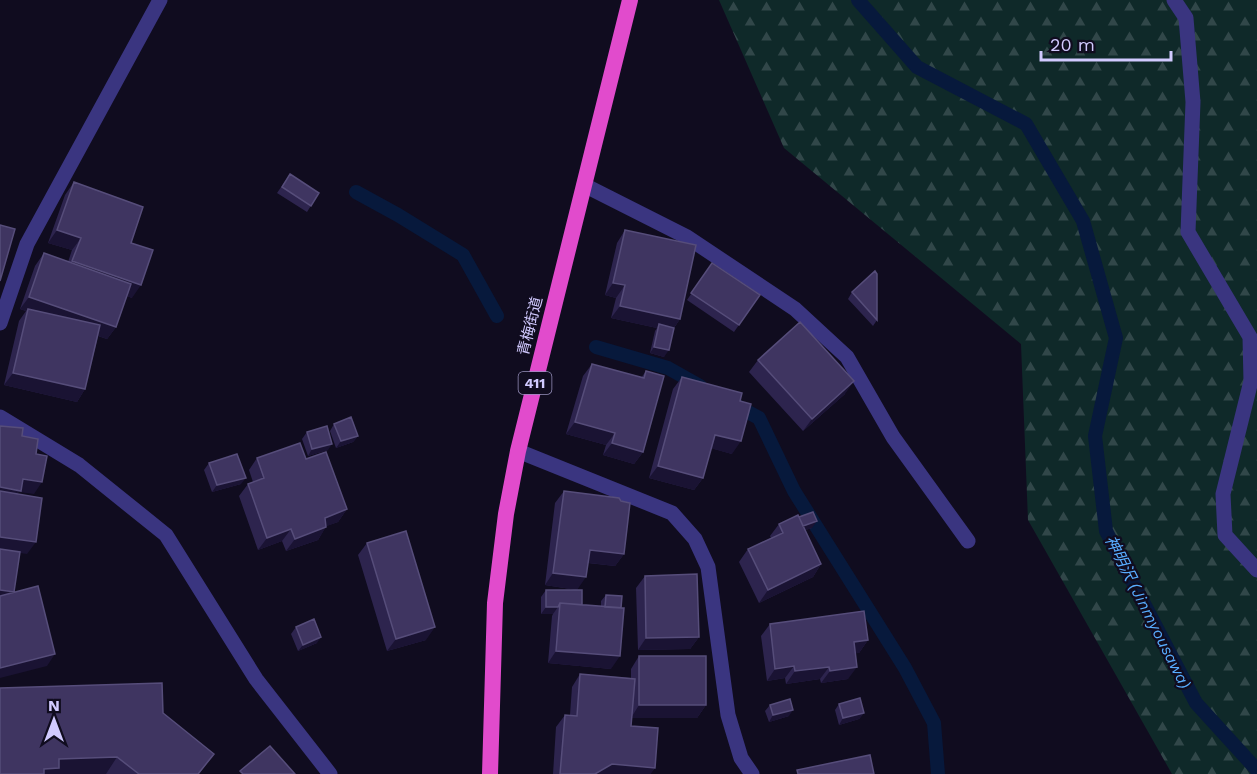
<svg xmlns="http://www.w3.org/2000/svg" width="1257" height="774" viewBox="0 0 1257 774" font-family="'Work Sans','Noto Sans JP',sans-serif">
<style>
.forest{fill:url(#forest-firs)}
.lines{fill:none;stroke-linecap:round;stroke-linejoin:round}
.stream{stroke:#07193c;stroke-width:14}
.minor{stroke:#3a3580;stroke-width:15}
.trunk{stroke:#e14bcc;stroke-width:16}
.wall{fill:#2d244e}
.shaded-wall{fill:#1a1333}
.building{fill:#3f3561;stroke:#564d7a;stroke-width:1.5}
.labels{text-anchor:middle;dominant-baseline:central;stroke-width:4.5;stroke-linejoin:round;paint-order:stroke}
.shield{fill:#100c1f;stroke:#9791bc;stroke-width:1.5}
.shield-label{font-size:14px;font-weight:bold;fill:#d1caff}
.street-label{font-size:15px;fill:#d1caff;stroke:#100c1f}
.water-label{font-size:16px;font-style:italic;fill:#58adff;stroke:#100c1f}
</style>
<defs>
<pattern id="forest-firs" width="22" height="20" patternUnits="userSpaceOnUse" patternTransform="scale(1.5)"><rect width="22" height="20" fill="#0f2929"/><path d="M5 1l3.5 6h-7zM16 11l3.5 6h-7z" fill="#314749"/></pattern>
</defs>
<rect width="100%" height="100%" fill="#100c1f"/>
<!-- forest -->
<path class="forest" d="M719 0H1257V774H1172L1028 520 1021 344 784 148Z"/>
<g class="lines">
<!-- stream -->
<path class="stream" d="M858 0 917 67 1026 124 1083 221 1116 338 1095 436 1106 531 1196 703 1257 770
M356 192 398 215 463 255 497 316
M596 347 668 368 700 386
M733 404 759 418 794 491 905 668 934 723 938 774"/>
<!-- minor -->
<path class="minor" d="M1174 0 1186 18 1193 102 1188 232 1250 337 1251 381 1223 494 1225 535 1257 570
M584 185 687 237 795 309 847 357 893 437 968 541
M0 323 27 244 160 0
M0 417 79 465 166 535 256 679 330 774
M518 451 672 513 695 539 708 567 728 715 741 758 752 774"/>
<!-- trunk -->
<path class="trunk" d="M490 774 495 603 506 514 518 451 630 0"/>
</g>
<!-- wall -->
<path class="wall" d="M290 174 319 193 307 212 277 193Z
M74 182 131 243 132 298 127 296 116 327 107 339 98 336 85 389 77 402 4 385 19 321 26 311 20 309 35 266 44 253 68 262 72 250 48 243 65 195Z
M625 230 680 319 674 328 664 357 650 353 655 331 657 328 611 318 616 298 605 295 617 243Z
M712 263 760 295 734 332 687 300Z
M852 292 877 320 873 326 848 299Z
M758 360 845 394 803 431 749 372Z
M592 364 641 378 646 371 643 452 634 464 603 455 606 445 566 434 583 376Z
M682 377 732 454 711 448 703 478 694 490 649 478 673 389Z
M334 424 358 436 353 442 336 448 330 431Z
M307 432 328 450 308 456 302 439Z
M257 458 306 459 347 509 338 522 326 526 318 540 286 551 282 541 258 550 239 496 248 484 253 482 249 470Z
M209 463 241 484 212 492 204 470Z
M564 491 624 554 615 566 588 563 577 590 545 585 555 503Z
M799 517 812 528 805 530 821 564 813 577 759 603 739 562 748 549 771 538 770 536 779 524Z
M367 543 426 640 387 651 358 555Z
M645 576 699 637 690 649 638 650 636 588Z
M546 590 582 605 601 607V601L606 595 611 669 548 663 552 616 553 614H541V597Z
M770 624 868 640 859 653H855L848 679 821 683 820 679 786 684 785 678 767 681 761 636Z
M296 627 317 643 298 651 291 634Z
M639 656 706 705 697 718H632L631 726 655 768 650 774H553L556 727 565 715H570L572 687 580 674 631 678V669Z
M839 704 864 713 859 719 839 725 835 710Z
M770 705 789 716 769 722 765 711Z
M163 713 214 754 199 774H0Z"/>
<!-- shaded-wall -->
<path class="shaded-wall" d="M57 230 81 238 72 250 48 243Z
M72 261 141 285 132 298 64 273Z
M613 283 625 285 616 298 605 295Z
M29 297 116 327 107 339 27 311 28 309 26 311 20 309Z
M620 306 680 319 671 332 659 324 657 328 611 318Z
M654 347 669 350 664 357 650 353Z
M13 373 85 389 77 402 4 385Z
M854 381 845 394 803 431 812 419Z
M575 422 615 433 606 445 566 434Z
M715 435 741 441 732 454 706 447Z
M358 436 353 442 336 448 341 441Z
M612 443 643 452 634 464 603 455Z
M332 444 328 450 308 456 312 449Z
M658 466 703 478 694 490 649 478Z
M246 478 241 484 212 492 217 485Z
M23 479 42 482 34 494 19 492 12 503 0 501V487Z
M347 509 338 522 316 530 325 518Z
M817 521 812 528 797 533 802 527Z
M326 527 318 540 286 551 295 539Z
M291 529 282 541 258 550 267 538Z
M0 537 36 542 27 554 0 550Z
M590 550 624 554 615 566 581 562Z
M821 564 813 577 759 603 768 590Z
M553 573 586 577 577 590 545 585Z
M0 590 14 592 0 598Z
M546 607H558L553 614H541Z
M435 627 426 640 387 651 396 639Z
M321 637 317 643 298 651 303 645Z
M699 637 690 649 638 650 646 638Z
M868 640 859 653 845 655 854 642Z
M556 651 620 656 611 669 548 663Z
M55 654 47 666 0 678V668Z
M794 666 785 678 767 681 775 669Z
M829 667 820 679 786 684 795 671Z
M857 667 848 679 821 683 830 671Z
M639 705H706L697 718H631Z
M793 710 789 716 769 722 773 715Z
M864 713 859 719 839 725 843 718Z
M117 757 106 774H40L44 769 59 759Z
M612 764 655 768 650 774H595Z"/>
<!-- building -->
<path class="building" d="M290 174 319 193 311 206 282 187Z
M74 182 143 207 131 243 153 250 141 285 72 261 81 238 57 230Z
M0 225 15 229 0 281Z
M625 230 696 245 680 319 620 306 625 285 613 283Z
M44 253 131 284 116 327 29 297Z
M712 263 760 295 739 325 691 293Z
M875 271 877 274V320L852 292Z
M28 309 100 325 85 389 13 373Z
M800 322 854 381 812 419 758 360Z
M659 324 674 328 669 350 654 347Z
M592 364 644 378 646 371 664 376 643 452 612 443 615 433 575 422Z
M682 377 742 393 740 401 751 404 741 441 715 435 703 478 658 466Z
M351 417 358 436 341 441 334 424Z
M0 426 23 428 22 436 38 439 36 454 47 456 42 482 23 479 21 491 0 487Z
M327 426 332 444 312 449 307 432Z
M300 443 306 459 326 452 347 509 325 518 326 527 295 539 291 529 267 538 248 484 264 478 257 458Z
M237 454 246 478 217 485 209 463Z
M0 491 42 498 36 542 0 537Z
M564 491 619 498 621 501 630 503 624 554 590 550 586 577 553 573Z
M813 512 817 521 803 526 799 517Z
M798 515 821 564 768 590 748 549 783 533 779 524Z
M406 531 435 627 396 639 367 543Z
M0 549 20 552 14 592 0 590Z
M697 574 699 637 646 638 645 576Z
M38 586 55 654 0 668V596Z
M546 590H582V605L560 603 558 607H546Z
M606 595 622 596 621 608 605 607Z
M560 603 624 608 620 656 556 651Z
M864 611 868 640 854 642 857 667 830 671 829 667 795 671 794 666 775 669 770 624Z
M314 619 321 637 303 645 296 627Z
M639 656H706V705H639Z
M580 674 635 679 631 726 658 728 655 768 612 764 595 774H560L565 715 577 716Z
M162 683 163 713 214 754 198 774H139L117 757 59 759V768L44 769V774H0V688Z
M860 698 864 713 843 718 839 704Z
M790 699 793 710 773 715 770 705Z
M270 746 295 774H243L240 771Z
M870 755 874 774H798L797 770Z"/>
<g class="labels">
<!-- shield labels -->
<rect class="shield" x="518.5" y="372" width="33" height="22" rx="4.5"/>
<g class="shield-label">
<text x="535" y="383">411</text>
</g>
<!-- street labels -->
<g class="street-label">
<text transform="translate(530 326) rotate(-76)">青梅街道</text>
</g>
<!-- water labels -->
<g class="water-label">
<text transform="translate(1148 612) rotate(63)">神明沢 (Jinmyousawa)</text>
</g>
</g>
<!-- north arrow -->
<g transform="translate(54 720)" stroke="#100c1f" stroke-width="4.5" paint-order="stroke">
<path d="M0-4.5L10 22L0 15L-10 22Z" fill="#d1caff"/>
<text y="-9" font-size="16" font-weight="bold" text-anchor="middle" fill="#d1caff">N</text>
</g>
<!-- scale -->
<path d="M1041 51v9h130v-9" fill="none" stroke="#d1caff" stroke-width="3"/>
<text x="1050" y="51" font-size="18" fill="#d1caff" stroke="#100c1f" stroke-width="4.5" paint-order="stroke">20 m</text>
</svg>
